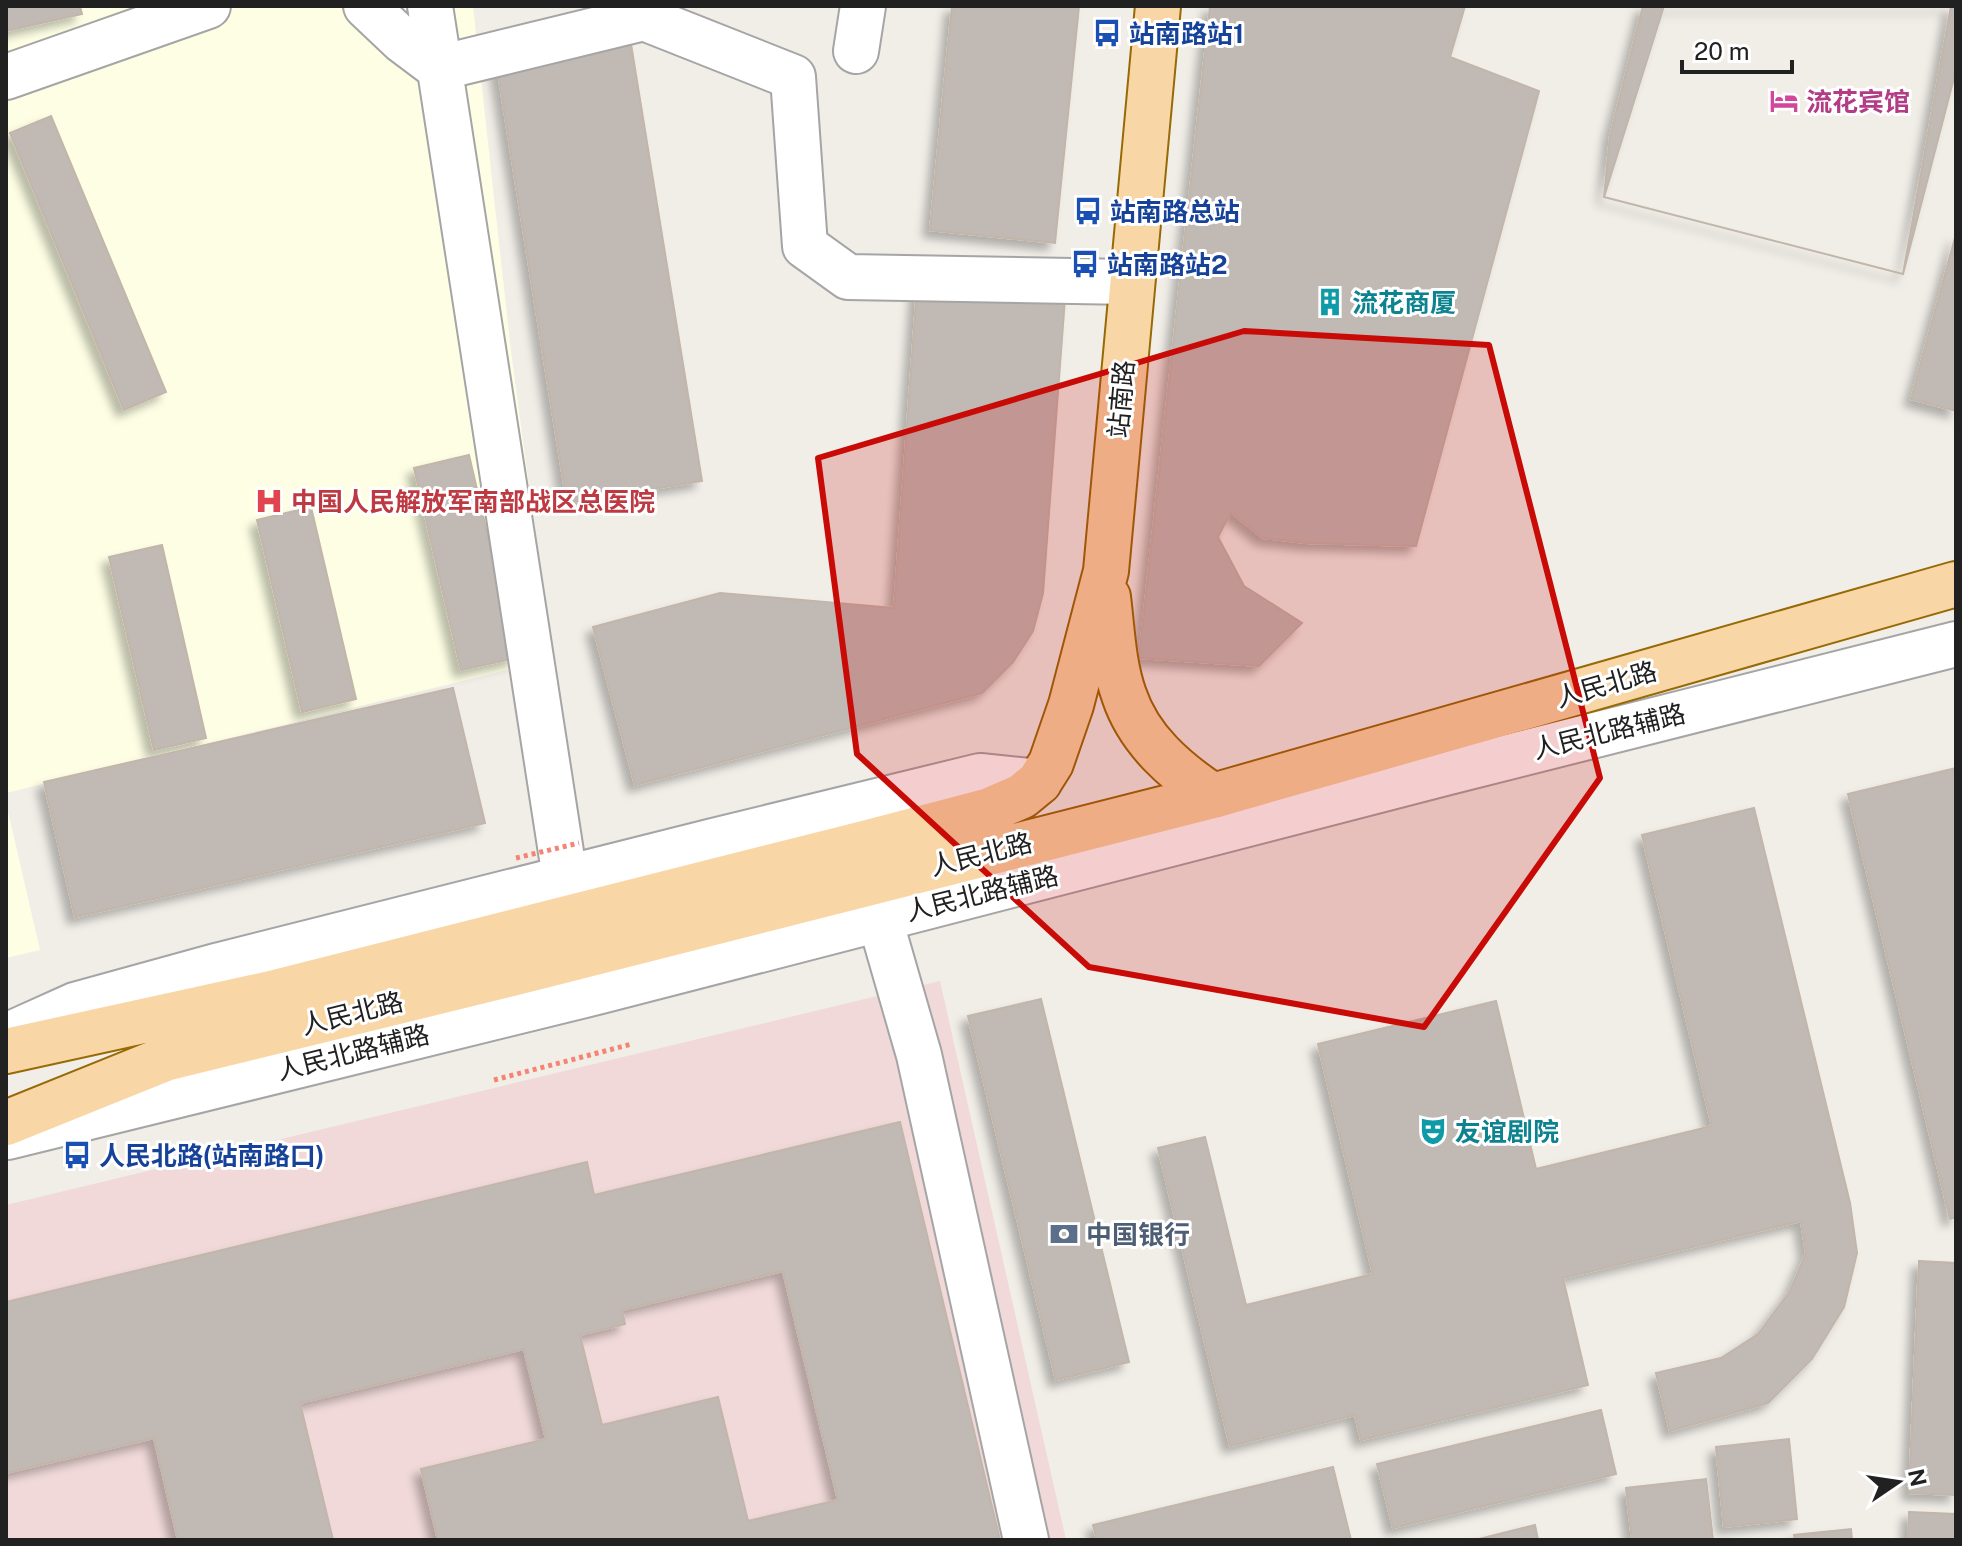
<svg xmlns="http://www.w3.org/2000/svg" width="1962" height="1546" viewBox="0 0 1962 1546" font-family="'Public Sans','Noto Sans SC',sans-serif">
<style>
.commercial{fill:#f0d9d8}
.education{fill:#fdfee3}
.building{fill:#c1bab4;stroke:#c2b5aa;stroke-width:2;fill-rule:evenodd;filter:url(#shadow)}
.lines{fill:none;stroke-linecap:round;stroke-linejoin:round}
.minor-casing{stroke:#a5a5a5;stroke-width:48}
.major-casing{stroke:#976a06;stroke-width:48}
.path{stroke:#f58475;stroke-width:5;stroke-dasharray:4 4;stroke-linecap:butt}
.minor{stroke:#fff;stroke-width:44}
.major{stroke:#f9d6a5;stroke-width:44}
.path-bridge{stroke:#f58475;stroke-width:5;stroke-dasharray:4 4;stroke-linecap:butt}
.marked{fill:#c90b08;fill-opacity:0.2;stroke:#c90b08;stroke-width:6;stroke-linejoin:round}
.labels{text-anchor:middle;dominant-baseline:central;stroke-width:6;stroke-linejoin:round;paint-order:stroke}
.transit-label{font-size:26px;font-weight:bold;fill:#164399;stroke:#fff;text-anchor:start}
.hotel-label{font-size:26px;font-weight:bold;fill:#b23c85;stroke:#fff;text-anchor:start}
.culture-label{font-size:26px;font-weight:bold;fill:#0d838f;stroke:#fff;text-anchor:start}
.street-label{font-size:26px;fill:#212121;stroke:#fff}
.health-label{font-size:26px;font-weight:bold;fill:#be3a42;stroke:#fff;text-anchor:start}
.service-label{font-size:26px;font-weight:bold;fill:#4e5e75;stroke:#fff;text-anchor:start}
</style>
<defs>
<filter id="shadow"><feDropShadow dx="-7" dy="7" stdDeviation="4" flood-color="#0004"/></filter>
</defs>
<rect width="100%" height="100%" fill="#f1eee8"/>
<!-- commercial -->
<path class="commercial" d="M940 981 1066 1540H6V1205Z"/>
<!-- education -->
<path class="education" d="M6 6H473L510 343 552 659 6 793Z
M6 803 40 950 6 958Z"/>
<!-- building -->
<path class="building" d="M6 6H80L82 14 6 31Z
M952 6H1079L1055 243 930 230Z
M1210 6H1465L1450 57 1539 91 1416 546 1306 543 1263 538 1231 512 1218 537 1244 586 1302 623 1259 666 1139 658Z
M1643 6H1956V70L1903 274 1604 197 1610 136Z
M1664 6H1951L1903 274 1604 197Z
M630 38 702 481 567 503 496 60Z
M51 116 166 392 124 410 10 133Z
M1956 234V411L1911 399Z
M917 287 1065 298 1043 593 1033 631 1013 662 982 693 635 785 593 627 720 593 894 608Z
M469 455 516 658 461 670 414 468Z
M311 507 356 699 302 712 257 520Z
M162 545 206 738 154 750 109 557Z
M453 688 485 823 75 917 44 782Z
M1956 768V1217L1950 1219 1848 794Z
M1754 808 1850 1203 1857 1253 1844 1307 1812 1359 1768 1403 1670 1431 1656 1373 1721 1358 1758 1334 1790 1291 1806 1253 1801 1221 1563 1278 1588 1385 1361 1440 1355 1415 1230 1446 1158 1148 1205 1137 1246 1305 1373 1274 1318 1044 1496 1001 1536 1169 1712 1126 1642 835Z
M1041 999 1129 1362 1056 1380 968 1016Z
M900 1122 1000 1540H438L421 1469 546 1439 524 1349 300 1403 333 1540H178L154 1438 6 1473V1302L587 1162 594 1195ZM783 1271 838 1500 748 1521 718 1397 602 1425 580 1335 625 1324 622 1310Z
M1919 1261 1956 1263V1495L1909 1493Z
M1601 1410 1616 1474 1393 1528 1377 1464Z
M1789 1439 1797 1519 1724 1527 1716 1447Z
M1333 1467 1351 1540H1097L1093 1525Z
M1706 1479 1713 1540H1632L1626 1488Z
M1909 1512 1956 1514V1540H1908Z
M1535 1525 1538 1540H1475Z
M1851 1529 1852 1540H1795L1794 1535Z"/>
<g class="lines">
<defs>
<path id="minor" d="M366 6 403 41 439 68 644 18 793 77 805 246 848 277 1131 282
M430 6 565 878
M856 51 863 6
M6 77 208 6
M872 892 919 1055 1026 1540
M6 1036 75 1005 220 965 713 841 980 776 1039 782
M8 1137 601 991 1445 773 1956 644"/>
<path id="major" d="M1108 597C1112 629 1113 664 1124 695 1139 740 1175 771 1213 796
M6 1051 271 993 864 843 990 810 1022 796 1039 782 1051 763 1071 705 1106 571 1158 6
M6 1123 165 1059 524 971 1213 796 1956 584"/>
</defs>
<!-- minor casing -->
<use href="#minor" class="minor-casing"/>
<!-- major casing -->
<use href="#major" class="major-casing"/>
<!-- path -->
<path class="path" d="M494 1080 632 1044"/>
<!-- minor -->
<use href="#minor" class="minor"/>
<!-- major -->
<use href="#major" class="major"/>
<!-- path-bridge -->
<path class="path-bridge" d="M516 858 579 843"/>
</g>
<!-- marked area -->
<path class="marked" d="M1244 331 1489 345 1600 778 1424 1027 1089 967 857 754 818 458Z"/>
<!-- icons -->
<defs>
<symbol id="bus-bare" viewBox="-9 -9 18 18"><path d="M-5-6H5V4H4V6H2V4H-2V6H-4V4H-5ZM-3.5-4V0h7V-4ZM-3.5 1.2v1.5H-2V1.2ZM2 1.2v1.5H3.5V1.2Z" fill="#1a4fb4" stroke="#fff" stroke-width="2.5" paint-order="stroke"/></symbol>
<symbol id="hotel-bare" viewBox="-9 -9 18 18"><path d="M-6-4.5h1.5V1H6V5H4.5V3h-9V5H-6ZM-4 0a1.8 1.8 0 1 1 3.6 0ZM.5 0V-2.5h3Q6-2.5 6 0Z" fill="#d1479c" stroke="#fff" stroke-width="2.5" paint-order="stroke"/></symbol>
<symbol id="building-bare" viewBox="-9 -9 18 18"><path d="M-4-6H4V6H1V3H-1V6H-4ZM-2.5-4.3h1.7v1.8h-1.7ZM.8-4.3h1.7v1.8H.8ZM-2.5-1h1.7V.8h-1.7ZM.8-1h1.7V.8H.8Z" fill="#0f9aa8" stroke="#fff" stroke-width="2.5" paint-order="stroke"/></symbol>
<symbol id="hospital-bare" viewBox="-9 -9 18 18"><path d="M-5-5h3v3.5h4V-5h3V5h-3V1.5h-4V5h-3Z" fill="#e0444e" stroke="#fff" stroke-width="2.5" paint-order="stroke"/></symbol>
<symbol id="theatre-bare" viewBox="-9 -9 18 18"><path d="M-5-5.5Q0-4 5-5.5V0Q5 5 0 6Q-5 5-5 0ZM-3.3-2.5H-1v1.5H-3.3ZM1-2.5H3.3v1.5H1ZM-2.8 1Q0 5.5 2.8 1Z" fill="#0f9aa8" stroke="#fff" stroke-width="2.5" paint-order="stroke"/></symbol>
<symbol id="bank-bare" viewBox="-9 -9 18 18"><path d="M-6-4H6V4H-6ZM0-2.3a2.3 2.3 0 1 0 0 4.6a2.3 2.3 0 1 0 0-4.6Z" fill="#5c6f8a" stroke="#fff" stroke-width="2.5" paint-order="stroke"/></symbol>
</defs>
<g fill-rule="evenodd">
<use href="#bus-bare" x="1087" y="13" width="40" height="40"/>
<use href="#hotel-bare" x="1764" y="81" width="40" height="40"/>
<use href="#bus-bare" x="1068" y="191" width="40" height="40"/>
<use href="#bus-bare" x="1065" y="244" width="40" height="40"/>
<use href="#building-bare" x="1310" y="282" width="40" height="40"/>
<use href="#hospital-bare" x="249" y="481" width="40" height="40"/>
<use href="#theatre-bare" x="1413" y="1111" width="40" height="40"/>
<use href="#bus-bare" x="57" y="1135" width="40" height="40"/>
<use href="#bank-bare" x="1044" y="1214" width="40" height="40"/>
</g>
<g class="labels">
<!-- transit labels -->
<g class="transit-label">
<text x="1129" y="33">站南路站1</text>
<text x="1110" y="211">站南路总站</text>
<text x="1107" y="264">站南路站2</text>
<text x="99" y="1155">人民北路(站南路口)</text>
</g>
<!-- hotel labels -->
<g class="hotel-label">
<text x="1806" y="101">流花宾馆</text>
</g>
<!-- culture labels -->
<g class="culture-label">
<text x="1352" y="302">流花商厦</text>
<text x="1455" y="1131">友谊剧院</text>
</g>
<!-- street labels -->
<g class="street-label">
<text transform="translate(1121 399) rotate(-85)">站南路</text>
<text transform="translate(1606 684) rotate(-16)">人民北路</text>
<text transform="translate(1609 731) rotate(-14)">人民北路辅路</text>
<text transform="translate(981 854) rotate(-14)">人民北路</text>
<text transform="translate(982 893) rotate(-14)">人民北路辅路</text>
<text transform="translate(352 1013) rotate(-14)">人民北路</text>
<text transform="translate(353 1052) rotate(-14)">人民北路辅路</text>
</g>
<!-- health labels -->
<g class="health-label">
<text x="291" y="501">中国人民解放军南部战区总医院</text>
</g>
<!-- service labels -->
<g class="service-label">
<text x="1086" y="1234">中国银行</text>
</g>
</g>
<!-- border -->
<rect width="1962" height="1546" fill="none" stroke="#212121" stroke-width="16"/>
<!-- north arrow -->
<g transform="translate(1898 1482) rotate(77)" stroke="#ffffff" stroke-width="6" paint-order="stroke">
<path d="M0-6L14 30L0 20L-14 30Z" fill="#212121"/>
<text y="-12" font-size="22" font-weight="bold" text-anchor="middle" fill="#212121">N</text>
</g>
<!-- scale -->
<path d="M1682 60v12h110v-12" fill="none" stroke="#212121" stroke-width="4"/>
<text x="1694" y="60" font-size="24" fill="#212121" stroke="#ffffff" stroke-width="6" paint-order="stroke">20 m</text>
</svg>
